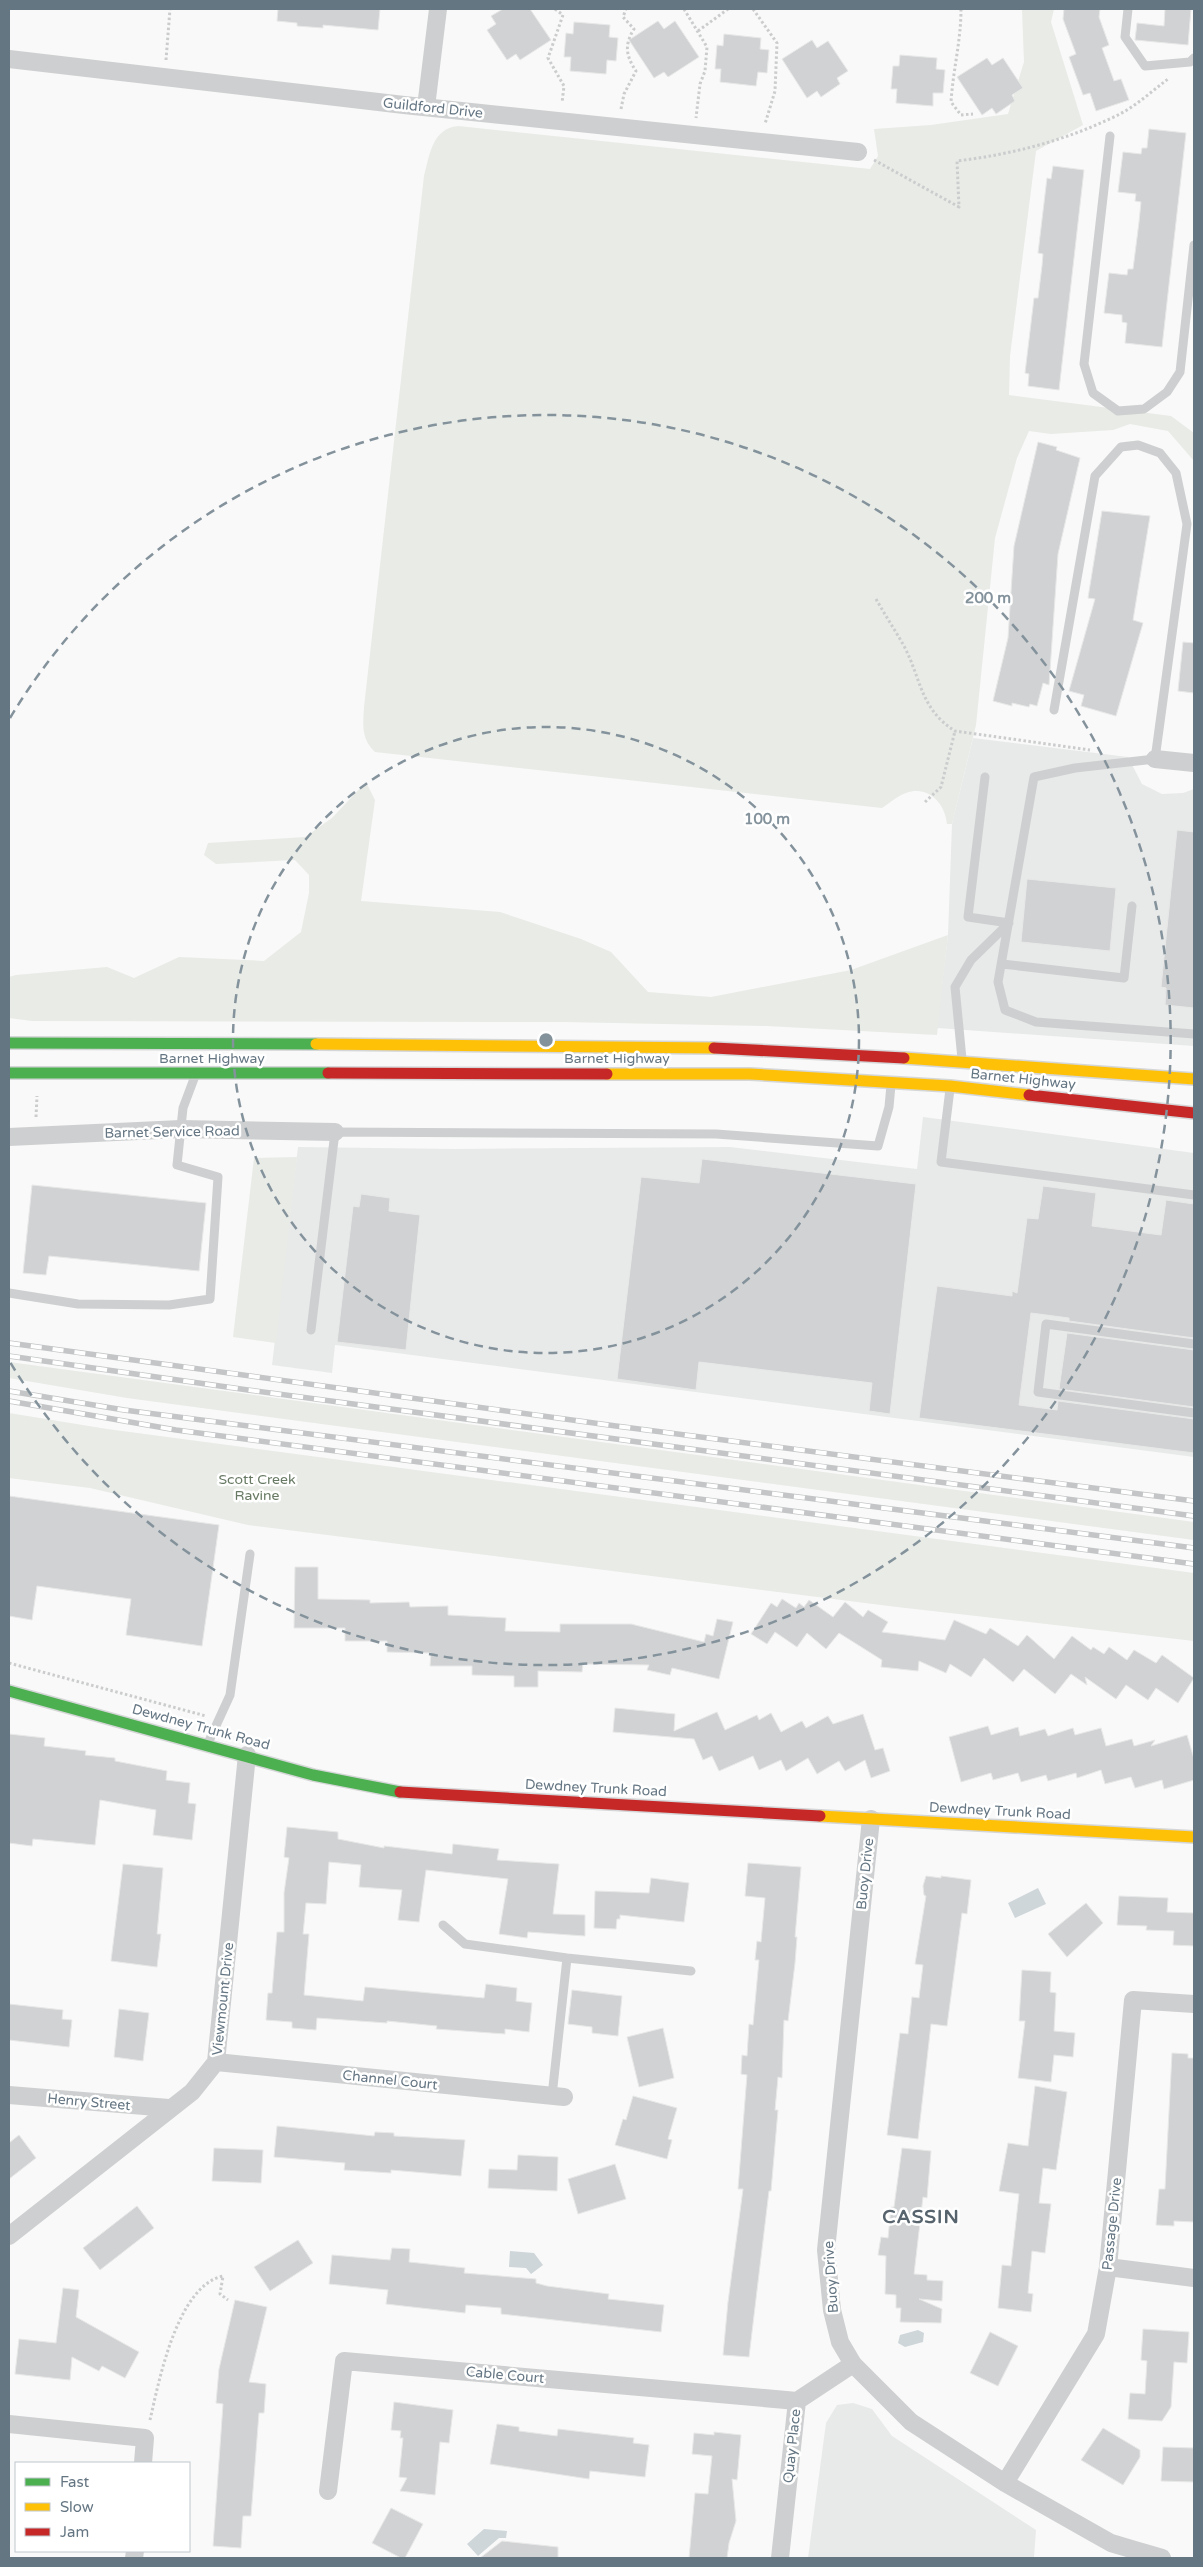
<svg xmlns="http://www.w3.org/2000/svg" width="1203" height="2567" viewBox="0 0 1203 2567" font-family="'Varela Round',sans-serif">
<style>
.built{fill:#e8e9e9}
.green{fill:#e8ebe6}
.water{fill:#ced6d9}
.building{fill:#d0d2d3;stroke:#e8e8e8}
.lines{fill:none;stroke-linecap:round;stroke-linejoin:round}
.fast-casing{stroke:#d5d6d7;stroke-width:14}
.slow-casing{stroke:#d5d6d7;stroke-width:14}
.jam-casing{stroke:#d5d6d7;stroke-width:14}
.path{stroke:#cbcccd;stroke-width:3;stroke-dasharray:2.5 2.5;stroke-linecap:butt}
.lane{stroke:#cecfd0;stroke-width:9}
.street{stroke:#cecfd0;stroke-width:18}
.fast{stroke:#4caf50;stroke-width:11}
.slow{stroke:#ffc107;stroke-width:11}
.jam{stroke:#c62828;stroke-width:11}
.rail-casing{stroke:#c3c5c6;stroke-width:5.5}
.rail{stroke:#fff;stroke-width:4;stroke-dasharray:11;stroke-linecap:butt}
.ring{fill:none;stroke:#84929c;stroke-width:2.5;stroke-dasharray:9 6}
.labels{text-anchor:middle;dominant-baseline:central;stroke-width:5;stroke-linejoin:round;paint-order:stroke}
.street-label{font-size:14px;fill:#657683;stroke:#fff}
.park-label{font-size:14px;fill:#687a64;stroke:#fff}
.district-label{font-size:19px;font-weight:bold;letter-spacing:1px;fill:#57646e;stroke:#fff}
.centre{fill:#84929c;stroke:#fff;stroke-width:2.5}
.ring-label{font-size:15px;text-anchor:middle;font-weight:bold;fill:#84929c;stroke:#fff;stroke-width:5;stroke-linejoin:round;paint-order:stroke}
</style>
<rect width="100%" height="100%" fill="#f9f9f9"/>
<!-- built -->
<path class="built" d="M973 738 1128 757 1142 784 1162 794 1183 793 1194 789V1046L937 1028 948 935 952 824Z
M923 1117 1194 1153V1457L335 1345 332 1373 272 1365 298 1147 455 1149 730 1147 917 1169Z
M853 2403 872 2409 892 2436 1036 2530 1034 2558H808L826 2423 837 2405Z"/>
<!-- green -->
<path class="green" d="M1022 9H1054L1051 22 1083 125 1036 151 1010 356 1009 395 1171 416 1194 433V461L1168 431 1130 424 1113 430 1051 434 1029 431 1017 458 995 538 976 725 952 824H947C945 803 928 785 906 793 897 796 890 803 882 808L375 752C361 739 363 725 364 707L424 176C430 154 432 129 458 126L870 169 878 156 874 129 931 125 1008 114 1024 62Z
M366 782 375 800 361 901 500 912 581 939 611 952 648 992 711 997 851 970 948 935 937 1035 766 1026 564 1022 32 1021 9 1018V977L16 975 107 967 134 978 179 957 264 961 301 932 309 893V875L295 860 216 864 204 855 208 843 305 837 332 818Z
M297 1157 276 1343 233 1337 254 1158Z
M9 1362 1194 1522V1540L127 1398 9 1378Z
M9 1413 107 1429 1194 1573V1641L897 1607 248 1525 90 1488 9 1478Z"/>
<!-- water -->
<path class="water" d="M1038 1888 1046 1904 1015 1918 1008 1903Z
M510 2251 534 2253 543 2265 531 2274 526 2268 509 2267Z
M918 2330 924 2333 923 2342 905 2347 898 2343 900 2335Z
M484 2529 507 2531 506 2538H499L478 2556 467 2544Z"/>
<!-- building -->
<path class="building" d="M278 9H380L378 30 323 25V28L297 26V23L277 21Z
M503 9H530L551 40 520 60 516 54 507 60 487 30 496 24 491 16Z
M1064 9H1100L1099 17 1109 45 1102 48 1114 81 1121 79 1129 100 1096 111 1090 93 1083 95 1069 57 1076 54 1063 19Z
M1165 9H1191L1188 45 1135 40 1137 23 1164 26Z
M658 21 664 29 675 21 699 57 668 77 664 72 654 78 629 40Z
M574 22 610 25 609 37 618 38 616 61 607 60 606 74 570 71 571 57H564L566 33 573 34Z
M724 34 761 38 760 49 769 50 767 73 758 72 756 86 720 82 721 69H715L717 45 723 46Z
M812 40 817 48 828 41 848 71 837 78 840 84 821 97 817 91 807 98 782 59Z
M900 55 937 58 936 69 945 70 943 93H933V106L896 103 897 89H891L893 66H899Z
M987 58 992 65 1003 58 1023 88 1012 95 1015 101 996 114 992 108 982 115 957 77Z
M1149 129 1186 133 1162 347 1125 343 1127 323 1122 322V315L1104 313 1109 273 1127 275 1128 269H1133L1139 222 1141 202 1135 201 1136 194 1118 192 1123 152 1141 154 1142 148H1147Z
M1053 166 1084 170 1059 390 1028 386 1029 374 1025 373 1034 298H1038L1042 266 1043 254 1038 253 1047 178 1051 179Z
M1038 442 1057 447 1056 450 1080 458 1058 554 1049 685 1043 683 1037 706 1030 704 1029 707 1012 703V706L993 701 1008 638 1014 546Z
M1102 511 1150 516 1133 620 1143 623 1116 716 1081 706 1084 695 1069 691 1095 599 1088 598Z
M1183 642 1194 643V693L1178 691Z
M1177 830 1194 832V1008L1165 1005 1166 988 1161 987Z
M1027 879 1116 888 1110 951 1021 942Z
M702 1159 916 1184 890 1414 869 1411 872 1383 699 1362 696 1390 617 1379 641 1177 699 1183Z
M32 1185 206 1203 199 1271 49 1256 46 1275 23 1273Z
M1043 1186 1096 1193 1092 1226 1161 1235 1166 1200 1194 1204V1338L1069 1321V1318L1031 1313 1019 1405 1057 1410 1058 1401 1194 1419V1453L919 1418 937 1286 1012 1296V1291L1017 1293 1027 1218 1038 1219Z
M361 1194 390 1198 389 1211 420 1215 406 1350 337 1342 353 1206 359 1207Z
M1067 1333 1194 1350V1407L1059 1389Z
M9 1496 219 1525 202 1646 126 1635 131 1599 37 1586 32 1620 9 1616Z
M295 1567H318V1599L370 1600V1603L409 1602 410 1607 448 1606V1615L506 1618 505 1631 560 1632V1624H631L704 1642 706 1634 713 1636 717 1619 733 1622 719 1679 672 1668 670 1675 647 1670 649 1665 583 1664 582 1672 538 1671V1687H514V1676L472 1675V1666H430L431 1653 387 1652V1641H345V1628H294Z
M782 1599 796 1608 799 1603 804 1607 809 1600 833 1617 845 1602 863 1617 868 1610 888 1622 882 1632 945 1640 954 1620 986 1634 990 1628 1018 1646 1027 1635 1054 1659 1072 1636 1091 1650 1093 1647 1104 1654 1109 1647 1127 1660 1134 1650 1156 1663 1162 1655 1194 1678 1178 1703 1156 1688 1148 1700 1126 1685 1116 1699 1085 1677 1087 1685 1071 1674 1055 1694 1024 1669 1013 1682 984 1658 971 1677 950 1664 946 1673 919 1661 918 1671 881 1667 882 1660 839 1633 826 1649 807 1633 797 1647 775 1632 767 1644 751 1634 771 1603 777 1607Z
M615 1708 675 1714 674 1731 717 1712 725 1730 757 1715 759 1720 771 1713 781 1732 802 1721 806 1728 828 1716 833 1724 863 1714 875 1750 883 1748 890 1771 871 1778 865 1760 845 1771 839 1761 817 1774 808 1758 786 1771 781 1760 759 1770 753 1756 719 1771 712 1756 703 1760 694 1739 613 1732Z
M988 1726 991 1735 1018 1727 1020 1736 1045 1729 1048 1736 1073 1728 1075 1735 1101 1728 1106 1746 1132 1739 1134 1746 1155 1740 1151 1746 1187 1735 1194 1759V1780L1164 1789 1162 1780 1135 1788 1131 1777 1105 1784 1101 1770 1077 1778 1076 1773 1048 1781 1046 1775 1021 1782 1018 1773 993 1780 991 1773 961 1782 949 1737Z
M9 1734 45 1738 44 1746 86 1751 85 1755 115 1758V1761L167 1771 166 1780 190 1783 188 1803 196 1804 192 1840 153 1835 156 1810 100 1800 95 1845 33 1839 32 1846 9 1843Z
M287 1827 338 1832V1839L384 1848V1846L452 1854 453 1844 499 1849 497 1860 559 1864 553 1914 585 1915V1936L528 1932 527 1938 499 1934 508 1879 426 1870 419 1922 398 1920 402 1890 359 1887 361 1865 329 1862 326 1904 306 1903 303 1934H309L304 1995 363 2001 365 1987 484 1998 486 1984 517 1988 516 2001 532 2003 529 2032 505 2029V2034L436 2029 437 2026 387 2021V2023L317 2018 316 2030 292 2028V2022L266 2020 268 1993H272L277 1932H284V1893L289 1858 284 1857Z
M748 1863 801 1867 795 1937H797L795 1963 788 2021 784 2020 782 2078 778 2077 775 2110H778L771 2191H769L749 2357 723 2355 728 2302 743 2189H738L747 2075 741 2074 742 2055 747 2056 749 2024 753 2025 759 1960H755L757 1941 761 1942 765 1898 745 1896Z
M123 1864 163 1868 157 1934H161L157 1967 111 1961Z
M926 1876 941 1878V1876L971 1880 967 1914 962 1913 947 2026 931 2024 918 2139 887 2135 900 2033 908 2034 912 1997 919 1998 923 1965 915 1964 926 1896 924 1895 923 1886Z
M651 1878 689 1883 684 1922 620 1915V1919H617L616 1929 594 1928 595 1891 649 1893Z
M1119 1896 1168 1898 1167 1912 1194 1913V1946L1173 1945 1174 1931 1146 1930 1147 1926 1117 1925Z
M1086 1903 1103 1923 1067 1957 1048 1934Z
M1022 1970 1051 1972 1050 1992 1056 1993 1054 2031 1075 2033 1073 2057 1054 2055 1051 2082 1018 2078 1025 2021H1019Z
M572 1990 622 1996 618 2036 592 2033V2027L568 2024Z
M9 2004 63 2010 62 2019 72 2020 69 2047 9 2040Z
M119 2009 149 2013 143 2061 114 2057Z
M663 2028 674 2078 639 2087 627 2037Z
M1172 2053 1188 2054V2058H1194V2222L1174 2221V2226L1156 2225 1159 2189H1165Z
M1035 2086 1067 2092 1056 2170 1043 2168 1039 2203 1051 2204 1045 2253 1032 2251 1028 2293 1033 2294 1031 2312 998 2308 1002 2265 1011 2266 1019 2194 999 2191 1008 2143 1028 2146Z
M633 2096 677 2108 668 2139 672 2140 667 2159 615 2145 623 2119 626 2120Z
M277 2126 374 2136 375 2132 394 2133V2136L465 2140 461 2176 391 2170V2173L344 2170 345 2163 274 2157Z
M19 2135 36 2158 9 2179V2143Z
M214 2148 263 2150 261 2183 212 2181Z
M902 2148 931 2151 927 2198 923 2197 914 2274 927 2275V2280L943 2281 942 2301 919 2299 942 2309 941 2323 900 2322 901 2308H896V2295L885 2294 886 2256 878 2255 881 2237 888 2238 891 2207H894Z
M518 2155 558 2157 557 2191 488 2188 489 2169 517 2170Z
M615 2164 626 2199 578 2214 568 2179Z
M137 2206 154 2228 100 2270 83 2248Z
M298 2240 313 2263 270 2291 254 2267Z
M392 2248 410 2249 409 2262 465 2268 464 2273 536 2279V2283L547 2286 609 2294 608 2299 664 2305 661 2332 501 2314V2308L466 2305 465 2313 386 2304 388 2290 329 2284 332 2255 390 2260Z
M63 2288 79 2290 76 2317 139 2352 125 2378 102 2366 99 2371 72 2357 70 2380 15 2374 19 2339 56 2343Z
M235 2300 267 2307 249 2382 266 2384 264 2413H259L251 2516H243L241 2548 213 2546 223 2404 216 2403 219 2369Z
M1143 2329 1189 2332 1187 2363 1174 2362 1171 2407 1162 2421 1128 2419 1130 2393 1145 2394 1147 2361 1141 2360Z
M990 2332 1018 2346 998 2386 970 2373Z
M394 2402 453 2410 449 2443 440 2442 435 2495 400 2491 407 2478 399 2477 403 2438H400L401 2431 391 2430Z
M497 2424 519 2427V2431L557 2436 558 2429 634 2438 633 2443 649 2445 645 2477 590 2471 589 2479 490 2464Z
M1103 2428 1140 2450V2457L1123 2485 1081 2460Z
M714 2432 741 2435 737 2480 732 2479 736 2521 729 2543 727 2558H689L695 2493 708 2494 712 2456 692 2454 694 2433 714 2435Z
M1163 2447 1194 2448V2482L1161 2481Z
M391 2508 423 2524 405 2558H401L372 2543Z
M502 2541 558 2547V2558H480Z"/>
<g class="lines">
<defs>
<path id="fast" d="M9 1043 316 1044
M9 1073H328
M9 1691 313 1775 400 1792"/>
<path id="slow" d="M316 1044 714 1048
M904 1058 1194 1079
M607 1074H750L950 1086 1029 1095
M820 1816 1194 1837"/>
<path id="jam" d="M714 1048 904 1058
M328 1073 607 1074
M1029 1095 1194 1113
M400 1792 820 1816"/>
</defs>
<!-- fast casing -->
<use href="#fast" class="fast-casing"/>
<!-- slow casing -->
<use href="#slow" class="slow-casing"/>
<!-- jam casing -->
<use href="#jam" class="jam-casing"/>
<!-- path -->
<path class="path" d="M555 9 563 15 548 58 564 86 562 103
M684 9 707 47 705 71 700 84 696 118
M753 9 777 43 775 91 765 124
M961 9C961 41 953 70 951 102L961 115 973 114
M698 31 728 9
M166 60 170 9
M621 109 624 94 636 71C626 56 624 45 634 29L623 17 626 9
M874 160 959 207 957 161C1014 154 1067 140 1118 115 1136 106 1152 91 1168 79
M876 599C885 615 895 630 904 646 921 678 920 709 955 731L1090 750
M925 802 941 787 955 731
M36 1117 37 1096
M9 1663 206 1716
M150 2420C159 2381 177 2286 223 2276L220 2294 228 2300"/>
<!-- lane -->
<path class="lane" d="M1128 9 1125 37 1145 66 1190 62 1194 58
M1110 136 1084 364 1093 393 1118 411 1144 409 1167 392 1180 372 1194 245
M1054 710 1095 476 1121 447 1138 445 1160 453 1176 473 1187 524 1155 759 1075 768 1034 777 998 982 1005 1010 1036 1022 1194 1034
M1002 964 1124 978 1132 906
M962 1059 955 987 971 960 1009 923 968 917 985 777
M950 1089 941 1162 1194 1195
M9 1293 78 1304 169 1305 210 1299 218 1177 177 1165 183 1108 195 1076
M311 1330 335 1132 716 1134 878 1146 889 1107 891 1085
M1194 1344 1046 1324 1038 1392 1194 1413
M208 1743 230 1695 250 1554
M443 1925 465 1944 567 1958 691 1971
M552 2096 567 1958"/>
<!-- street -->
<path class="street" d="M9 59 404 105 858 152
M426 107 438 9
M1155 759 1194 763
M9 1137 181 1129 335 1132
M871 1819 826 2250 832 2310 840 2342 853 2364 911 2422 1005 2483 1111 2543 1162 2558
M216 2062 564 2097
M9 2095 169 2108
M9 2236 192 2092 216 2062 247 1755
M1108 2267 1194 2278
M797 2401 853 2364
M9 2424 145 2438 143 2463
M1005 2483 1096 2334 1108 2267 1133 2000 1194 2004
M328 2491 344 2361 797 2401
M134 2558 135 2551
M780 2558 797 2401"/>
<!-- fast -->
<use href="#fast" class="fast"/>
<!-- slow -->
<use href="#slow" class="slow"/>
<!-- jam -->
<use href="#jam" class="jam"/>
<defs>
<path id="rail" d="M9 1343 616 1426 1194 1501
M9 1356 248 1390 1194 1516
M9 1391 124 1410 1194 1548
M9 1401 176 1430 1194 1564"/>
</defs>
<!-- rail casing -->
<use href="#rail" class="rail-casing"/>
<!-- rail -->
<use href="#rail" class="rail"/>
</g>
<!-- distance rings -->
<g class="ring">
<circle cx="546" cy="1040" r="313"/>
<path d="M10 718A625 625 0 1 1 10 1362"/>
</g>
<g class="labels">
<!-- street labels -->
<g class="street-label">
<text transform="translate(433 108) rotate(6)">Guildford Drive</text>
<text x="212" y="1058">Barnet Highway</text>
<text x="617" y="1058">Barnet Highway</text>
<text transform="translate(1023 1079) rotate(6)">Barnet Highway</text>
<text transform="translate(172 1132) rotate(-1)">Barnet Service Road</text>
<text transform="translate(201 1727) rotate(15)">Dewdney Trunk Road</text>
<text transform="translate(596 1788) rotate(3)">Dewdney Trunk Road</text>
<text transform="translate(1000 1811) rotate(3)">Dewdney Trunk Road</text>
<text transform="translate(865 1874) rotate(-84)">Buoy Drive</text>
<text transform="translate(223 1999) rotate(-84)">Viewmount Drive</text>
<text transform="translate(390 2080) rotate(6)">Channel Court</text>
<text transform="translate(89 2102) rotate(5)">Henry Street</text>
<text transform="translate(1112 2224) rotate(-84)">Passage Drive</text>
<text transform="translate(831 2277) rotate(-94)">Buoy Drive</text>
<text transform="translate(505 2375) rotate(5)">Cable Court</text>
<text transform="translate(792 2446) rotate(-84)">Quay Place</text>
</g>
<!-- park labels -->
<g class="park-label">
<text x="257" y="1479">Scott Creek<tspan x="257" dy="16">Ravine</tspan></text>
</g>
<!-- district labels -->
<g class="district-label">
<text x="921" y="2217">CASSIN</text>
</g>
</g>
<circle cx="546" cy="1040" r="8" class="centre"/>
<g class="ring-label">
<text x="988" y="603">200 m</text>
<text x="767" y="824">100 m</text>
</g>
<!-- border -->
<rect width="1203" height="2567" fill="none" stroke="#657683" stroke-width="20"/>
<!-- legend -->
<rect x="15" y="2462" width="175" height="90" fill="#ffffff" stroke="#c1c8cd"/>
<rect x="25" y="2478" width="25" height="8" fill="#4caf50" stroke="#c1c8cd"/>
<text x="60" y="2487" font-size="15" fill="#657683">Fast</text>
<rect x="25" y="2503" width="25" height="8" fill="#ffc107" stroke="#c1c8cd"/>
<text x="60" y="2512" font-size="15" fill="#657683">Slow</text>
<rect x="25" y="2528" width="25" height="8" fill="#c62828" stroke="#c1c8cd"/>
<text x="60" y="2537" font-size="15" fill="#657683">Jam</text>
</svg>
